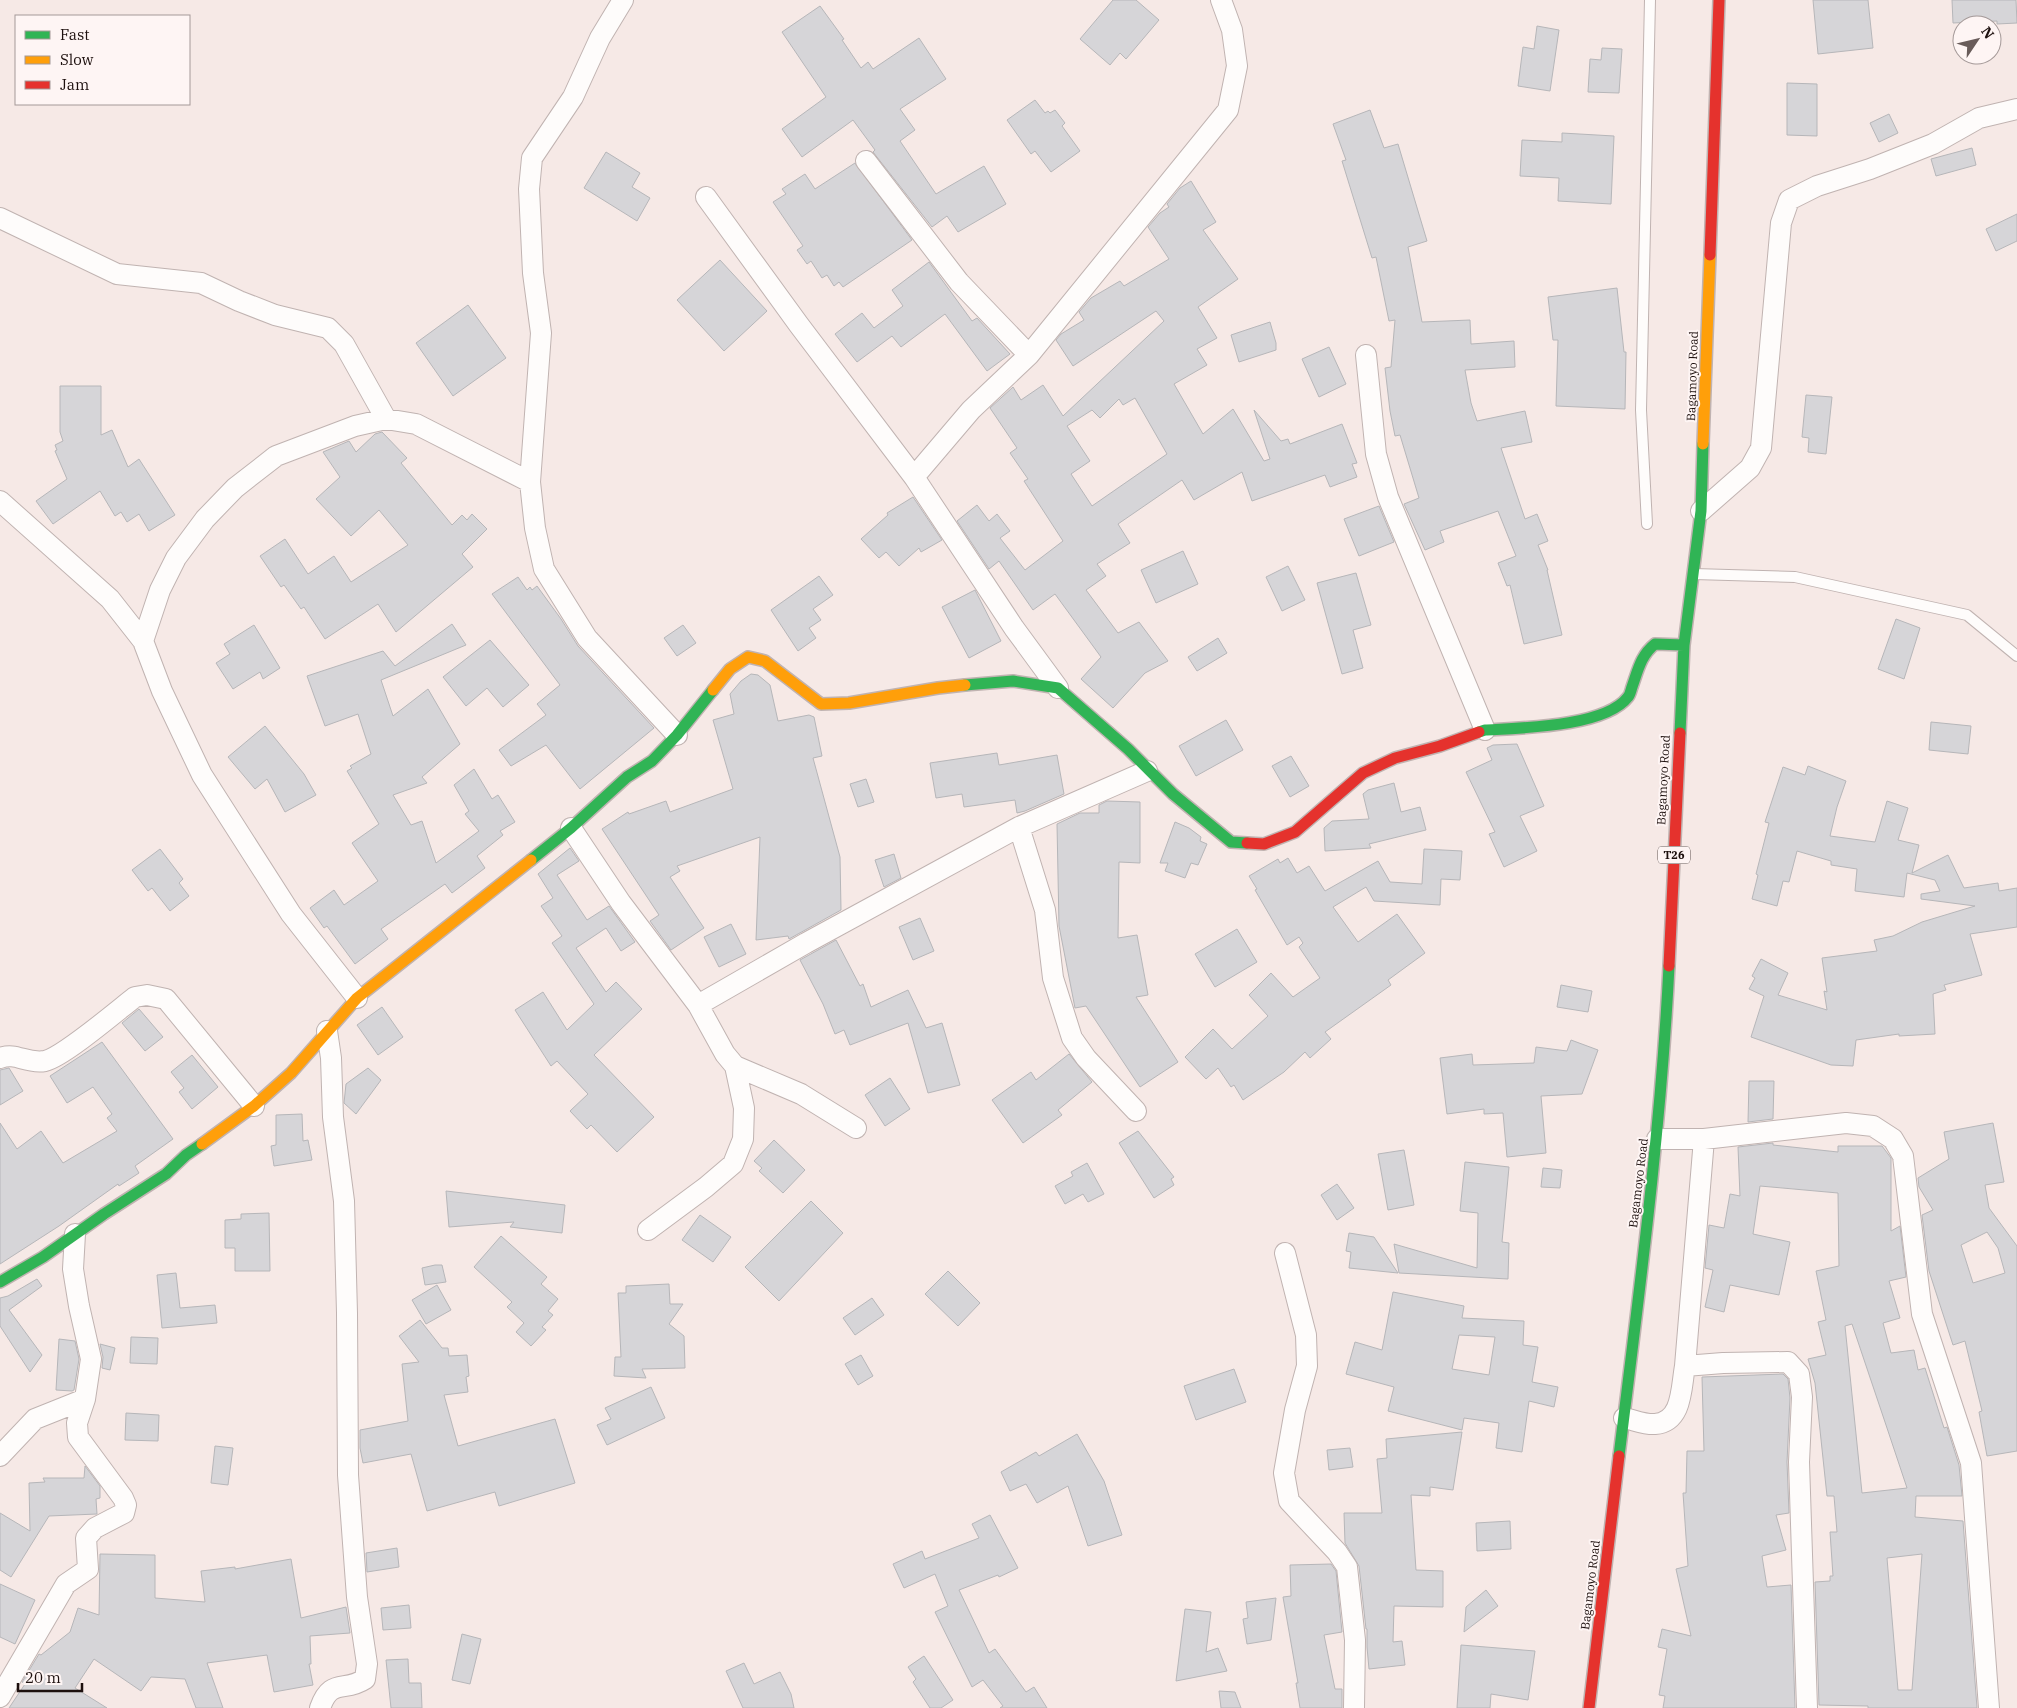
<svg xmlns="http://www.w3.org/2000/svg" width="2017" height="1708" viewBox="0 0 2017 1708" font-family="'IBM Plex Serif',serif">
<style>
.building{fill:#d6d5d8;stroke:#b6b6b9;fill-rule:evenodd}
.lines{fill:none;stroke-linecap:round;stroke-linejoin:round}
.lane-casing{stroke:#c0b3b1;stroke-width:12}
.street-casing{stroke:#c0b3b1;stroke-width:22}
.fast-casing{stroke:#c0b3b1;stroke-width:14}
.slow-casing{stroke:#c0b3b1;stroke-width:14}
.jam-casing{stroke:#c0b3b1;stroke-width:14}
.lane{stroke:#fefcfb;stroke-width:10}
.street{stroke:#fefcfb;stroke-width:20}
.fast{stroke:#30b455;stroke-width:11}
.slow{stroke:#ff9f0a;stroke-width:11}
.jam{stroke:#e5322d;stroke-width:11}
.labels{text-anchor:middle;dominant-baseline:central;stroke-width:4;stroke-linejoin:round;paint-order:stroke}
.shield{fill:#fef5f4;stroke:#605553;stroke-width:1}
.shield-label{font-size:11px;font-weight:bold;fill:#1d100e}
.street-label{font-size:12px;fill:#1d100e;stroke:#fef5f4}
</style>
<rect width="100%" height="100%" fill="#f6e9e6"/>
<!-- building -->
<path class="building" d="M1113 0H1136L1159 20 1126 59 1120 53 1110 65 1080 39Z
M1813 0H1868L1873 48 1818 54Z
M1952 0H2016L2017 23 1997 24V21L1953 23Z
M820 6 844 39 842 40 861 68 868 62 873 69 919 38 946 79 900 109 915 130 900 141 936 194 984 166 1006 204 958 232 947 216 932 227 873 152 875 150 853 120 802 157 782 129 826 97 782 32Z
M1537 26 1559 30 1550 91 1518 86 1523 47 1534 49Z
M1602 48 1622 49 1619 93 1588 92 1590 59 1601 60Z
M1787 83 1817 84V136L1787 135Z
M1035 100 1045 113 1048 111 1050 113 1055 110 1065 123 1062 126 1080 151 1051 172 1035 151 1031 154 1007 120Z
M1370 110 1384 148 1398 144 1427 241 1408 247 1422 322 1470 320 1471 344 1514 341 1515 367 1465 370 1471 403 1477 421 1525 411 1532 442 1501 448 1525 519 1537 514 1548 541 1538 545 1548 570H1547L1562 635 1524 644 1510 585 1507 586 1498 563 1516 556 1498 511 1440 531 1444 542 1425 550 1404 504 1419 498 1400 435 1395 436 1390 411 1385 368 1391 367 1395 320 1389 321 1376 257 1372 258 1342 161 1346 160 1333 124Z
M1889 114 1898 133 1879 142 1870 123Z
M1562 133 1614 136 1611 204 1558 201 1559 178 1520 176 1522 140 1562 142Z
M1972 148 1976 165 1936 176 1931 159Z
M606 152 640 173 632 187 650 198 637 221 584 188Z
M855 163 912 240 843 287 839 282 834 286 827 275 822 278 811 261 807 264 797 250 803 246 773 202 786 194 782 189 805 174 815 189Z
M1191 181 1216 222 1203 230 1238 279 1198 307 1217 338 1197 349 1207 365 1174 384 1203 434 1233 409 1264 461 1270 459 1254 410 1281 441 1288 439 1290 444 1342 424 1357 463 1352 464 1357 477 1330 487 1325 475 1252 501 1242 472 1194 500 1182 480 1118 524 1130 543 1097 564 1106 576 1086 590 1118 633 1139 622 1168 661 1145 673 1113 708 1081 679 1101 657 1055 594 1033 610 999 561 989 569 957 521 977 505 989 521 997 514 1010 531 1000 538 1025 570 1063 541 1024 481 1028 479 1010 453 1017 448 990 408 1013 387 1021 400 1043 385 1063 416 1164 321 1156 311 1073 366 1056 340 1061 334 1084 320 1079 312 1091 298 1120 281 1124 286 1169 259 1148 227 1160 213 1169 207 1167 204 1180 188ZM1135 398 1167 454 1092 506 1071 474 1090 461 1067 426 1092 410 1100 418 1119 399 1123 405Z
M2017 214V241L1996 251 1986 229Z
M720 260 767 311 724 351 677 300Z
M929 262 972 321 977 318 1010 354 987 371 945 314 901 347 892 336 857 362 835 334 862 313 874 328 903 306 892 290Z
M1617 288 1624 352H1626L1625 409 1556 406 1558 340H1553L1548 297Z
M468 305 506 358 453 396 416 343Z
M1270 322 1276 343V350L1239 362 1231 335Z
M1329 347 1346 384 1319 397 1302 359Z
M60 386H101V435L112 430 128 467 139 459 175 515 149 531 139 514 127 522 121 512 115 516 100 491 53 524 36 501 67 479 55 451 57 450 55 445 63 441 60 432Z
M1806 395 1832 397 1826 454 1808 452 1809 438 1802 437Z
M382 432 407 458 401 463 452 525 462 515 467 520 472 514 487 529 462 554 473 567 396 632 378 604 325 639 304 607 301 609 284 585 281 587 260 556 285 539 308 574 334 556 351 582 408 545 379 510 351 536 316 499 340 477 323 452 349 441 356 452 375 434Z
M913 497 942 540 921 552 919 548 899 566 886 552 879 558 861 539 888 515 887 513Z
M1379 506 1394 542 1359 556 1344 519Z
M1183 551 1198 584 1156 603 1141 570Z
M1288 566 1305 600 1282 611 1266 577Z
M1356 573 1371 625 1353 630 1363 668 1342 674 1317 583Z
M819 576 833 595 813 609 821 620 809 628 816 638 798 651 771 610Z
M518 577 527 590 530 587 532 590 537 586 561 619 578 646 654 728 580 789 546 745 511 766 499 750 546 715 537 704 560 685 492 594Z
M975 590 1001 641 969 658 942 607Z
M1896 619 1920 628 1904 679 1878 669Z
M452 624 466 645 381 680 393 716 428 689 460 744 422 777 427 783 393 795 411 825 422 821 436 863 479 831 465 814 469 811 454 785 474 769 492 799 498 795 515 822 500 831 503 835 477 856 485 868 452 893 445 884 381 929 388 939 355 964 327 926 324 928 310 908 334 890 344 905 378 881 352 843 379 824 347 771 352 768 350 766 371 754 358 714 325 726 307 676 383 651 395 666Z
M254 625 280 668 263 679 260 672 233 689 216 663 230 654 224 644Z
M683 625 696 643 677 656 664 638Z
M1218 638 1227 653 1197 671 1188 657Z
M490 640 529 685 503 707 487 688 466 706 443 677Z
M751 674 758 675 770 685 778 721 809 715 814 717 822 756 813 758 840 857 841 910 789 939 788 936 756 940 760 837 677 866 680 871 670 877 704 928 671 950 650 921 659 915 602 829 628 812 629 814 666 801 670 812 733 789 713 720 734 714 730 694 741 681Z
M1226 720 1243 750 1196 776 1179 746Z
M1931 722 1971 726 1968 754 1929 750Z
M265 726 304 774 316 795 285 812 267 779 255 789 228 757Z
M1517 744 1544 806 1520 816 1537 851 1504 867 1489 834 1495 832 1466 772 1492 760 1487 748 1493 745Z
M997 753 999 765 1057 755 1064 794 1025 811 1017 813 1015 800 964 807 962 794 936 798 930 763Z
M1291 756 1309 786 1290 797 1272 766Z
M1808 766 1846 781 1837 807 1830 836 1875 842 1887 801 1908 808 1898 840 1919 845 1912 873 1948 855 1964 888 1998 883 1999 891 2017 888V927L1970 934 1982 975 1944 985 1946 990 1933 994 1935 1034 1899 1036V1034L1856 1040 1853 1066 1831 1065 1751 1037 1764 996 1749 989 1755 978 1752 976 1761 959 1788 973 1778 995 1827 1010 1824 991 1827 992 1822 958 1877 951 1874 940 1893 936 1922 922 1975 906 1921 899V894L1940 891 1935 880 1907 873 1904 897 1855 891 1857 869 1831 865V861L1797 851 1789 882 1783 881 1777 906 1752 899 1758 875 1756 874 1769 823 1765 822 1783 767 1805 775Z
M866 779 874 802 858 807 850 784Z
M1394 783 1401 812 1420 807 1426 830 1369 844 1371 848 1325 851 1324 828 1332 821 1369 819 1363 794 1368 790Z
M1107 801 1140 802V863L1119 862 1118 938 1137 935 1148 995 1136 997 1178 1062 1140 1087 1086 1006 1075 1008 1059 926 1057 824 1080 813H1099V805Z
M1175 822 1189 828 1201 837 1200 841 1207 844 1198 865 1191 863 1185 878 1165 871 1168 863H1160Z
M570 848 579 861 557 875 587 920 609 906 635 942 621 951 606 928 576 948 606 992 616 982 642 1009 594 1055 654 1117 617 1152 591 1125 587 1129 570 1111 588 1094 557 1061 551 1066 515 1010 543 992 567 1030 594 1004 552 943 562 936 541 906 553 898 538 874Z
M160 849 183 879 179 883 189 896 170 911 152 888 148 891 132 870Z
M1424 849 1462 851 1460 880 1441 879 1440 905 1374 901 1366 887 1333 907 1358 942 1397 914 1425 953 1388 980 1391 985 1325 1032 1331 1039 1310 1058 1305 1052 1284 1072 1243 1100 1234 1085 1231 1087 1218 1068 1206 1079 1185 1057 1213 1029 1232 1049 1268 1016 1249 995 1271 973 1293 997 1320 978 1299 947 1303 943 1299 937 1287 945 1255 890 1257 889 1249 876 1278 859 1280 863 1288 858 1297 873 1309 866 1325 891 1378 861 1390 882 1422 884Z
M894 854 901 878 884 887 875 860Z
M920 918 934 951 913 960 899 927Z
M731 924 746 954 719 967 704 937Z
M1237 929 1257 962 1215 987 1195 954Z
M836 940 860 986 863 984 871 1007 908 990 926 1028 942 1023 960 1085 928 1093 908 1023 850 1045 844 1030 835 1034 823 1004 800 960Z
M1561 985 1592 991 1588 1012 1557 1007Z
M382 1007 403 1037 378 1055 357 1025Z
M139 1009 163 1037 145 1051 122 1023Z
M1571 1040 1598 1050 1582 1094 1541 1096 1546 1153 1507 1157 1503 1113 1484 1114V1109L1447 1114 1440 1058 1472 1054 1473 1065 1534 1063 1536 1047 1567 1051Z
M102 1042 173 1139 135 1166 139 1173 119 1186 118 1184 59 1226 0 1264V1123L17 1149 41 1131 63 1163 117 1131 107 1118 112 1114 93 1087 67 1103 50 1076Z
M1069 1054 1092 1082 1058 1110 1062 1115 1023 1143 992 1100 1031 1072 1036 1080Z
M192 1055 218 1087 192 1109 179 1092 184 1088 171 1072Z
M9 1068 23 1091 0 1105V1070Z
M368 1068 381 1080 356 1114 344 1103 346 1084Z
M890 1078 910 1109 885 1126 865 1095Z
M1749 1081H1774L1773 1119 1748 1122Z
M302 1114 303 1141 308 1140 312 1160 274 1166 271 1146 276 1145V1115Z
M1993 1123 2004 1182 1985 1185 1989 1208 2017 1246V1451L1987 1456 1979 1412 1982 1411 1965 1341 1953 1345 1929 1271 1922 1215 1933 1210 1919 1187 1918 1178 1949 1159 1944 1132ZM1987 1232 1998 1248 2005 1273 1973 1283 1961 1245Z
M1138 1131 1174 1177 1171 1179 1174 1185 1154 1198 1119 1143Z
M774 1140 805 1170 783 1193 759 1171 762 1168 754 1161Z
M1773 1143V1145L1838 1152V1146H1882L1891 1158V1231L1900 1226 1906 1277 1889 1281 1900 1318 1883 1323 1891 1353 1914 1350 1918 1370 1925 1368 1944 1428 1947 1427 1959 1465 1962 1496H1916L1915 1517 1963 1521 1977 1708H1868V1706L1819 1705 1815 1582 1830 1581V1576H1833L1830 1532H1837L1834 1496H1827L1815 1383 1808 1359 1826 1355 1818 1322 1826 1320 1816 1271 1839 1266 1838 1193 1760 1186 1753 1234 1790 1242 1779 1295 1730 1285 1724 1312 1705 1307 1713 1270 1705 1268 1709 1225 1724 1228 1730 1194 1740 1196 1738 1147ZM1852 1324 1888 1431 1907 1488 1862 1493 1845 1326ZM1922 1554 1912 1690H1898L1887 1558Z
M1404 1150 1414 1205 1388 1210 1378 1154Z
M1465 1162 1509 1167 1502 1242 1509 1243 1508 1279 1399 1273 1394 1244 1477 1268 1478 1213 1460 1211Z
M1087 1163 1104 1194 1088 1202 1083 1194 1065 1204 1055 1186 1073 1176 1071 1172Z
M1543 1168 1562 1170 1560 1188 1541 1187Z
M1337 1184 1354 1208 1337 1220 1321 1195Z
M446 1191 565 1205 562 1233 510 1227 514 1222 449 1227Z
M811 1201 843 1233 779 1301 745 1267Z
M269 1213 270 1271H235V1248H225V1220L241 1219V1214Z
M700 1215 731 1237 713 1262 682 1240Z
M1349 1233 1374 1237 1398 1273 1349 1268 1351 1252 1346 1251Z
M501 1236 547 1277 541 1284 558 1299 548 1311 553 1315 542 1327 546 1330 531 1346 516 1332 524 1323 507 1307 512 1302 474 1267Z
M435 1265H442L446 1282 425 1285 422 1268Z
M948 1271 980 1303 958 1326 925 1294Z
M176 1273 180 1308 215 1305 217 1323 162 1328 157 1275Z
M37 1279 42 1286 9 1310 42 1355 30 1372 0 1326V1298L8 1296Z
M669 1284 670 1304H683L669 1324 684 1336 685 1368 642 1369 646 1378 614 1376 615 1357H621L618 1293H626V1286Z
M437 1285 451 1310 426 1324 412 1300Z
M1393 1292 1464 1306 1462 1318 1524 1321 1523 1345 1538 1347 1532 1382 1558 1387 1554 1407 1529 1401 1522 1452 1496 1448 1499 1423 1464 1418 1462 1430 1388 1411 1394 1387 1346 1374 1355 1342 1382 1350ZM1459 1335 1495 1337 1489 1375 1452 1369Z
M872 1298 884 1315 855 1335 843 1318Z
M420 1320 442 1348H448L449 1356 467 1355 469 1376 466 1377 468 1392 444 1395 458 1446 555 1419 575 1483 499 1506 495 1492 427 1511 411 1454 363 1463 360 1448V1430L408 1421 402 1364 419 1362 399 1336Z
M131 1337 158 1338 157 1364 130 1363Z
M59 1339 75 1341 79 1359 74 1390 72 1391 56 1390Z
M100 1344 115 1348 110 1370 102 1368 103 1357Z
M861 1355 873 1376 858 1385 845 1364Z
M1234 1369 1246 1402 1196 1420 1184 1386Z
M1783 1374 1788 1379 1790 1398 1787 1462 1789 1513 1776 1515 1786 1550 1762 1556 1767 1587 1791 1585 1795 1708H1663L1665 1696 1659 1695 1667 1649 1658 1647 1662 1629 1691 1636 1676 1569 1688 1566 1683 1493H1686L1687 1451H1704L1702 1377Z
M651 1387 665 1418 607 1445 597 1425 611 1419 605 1408Z
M126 1413 159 1415 158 1441 125 1440Z
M1462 1432 1453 1490 1430 1487V1496L1411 1495 1416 1570 1443 1571V1607L1394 1606 1393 1642 1402 1641 1405 1665 1369 1669 1367 1647V1629H1366L1359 1566 1345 1543 1344 1513H1382L1377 1459 1387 1458 1386 1439Z
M1077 1434 1104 1481 1122 1535 1088 1546 1068 1486 1037 1503 1026 1484 1010 1491 1001 1472 1036 1452 1039 1456Z
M215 1446 233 1448 228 1485 211 1483Z
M1350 1448 1353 1467 1329 1470 1327 1450Z
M85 1466 100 1486V1498L96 1499 97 1514 49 1516 11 1577 0 1570V1513L30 1531 29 1483 45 1482 43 1478H84Z
M990 1515 1018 1568 999 1577 998 1575 959 1590 989 1653 995 1649 1026 1692 1034 1687 1047 1708H1000L1003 1706 983 1680 972 1687 935 1612 948 1606 935 1574 904 1588 893 1564 922 1551 925 1559 979 1538 972 1524Z
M1510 1521 1511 1549 1477 1551 1476 1523Z
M397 1548 399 1567 367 1572 366 1553Z
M100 1554 155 1555V1598L205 1602 201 1571 235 1567V1569L291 1559 301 1618 346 1607 350 1633 310 1636 311 1664H309L313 1685 274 1692 267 1655 207 1663 223 1708H196L185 1679 151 1677 141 1691 94 1659 75 1688 107 1708H9L25 1684 22 1682 39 1654 41 1655 70 1632 78 1608 99 1615Z
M1331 1564 1336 1571 1342 1632 1324 1635 1335 1689H1342V1708H1300L1296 1683H1298L1283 1597 1291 1596 1290 1565Z
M0 1584 35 1600 15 1644 0 1637Z
M1486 1590 1498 1606 1464 1632 1466 1607Z
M1276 1598 1271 1640 1247 1644 1243 1619 1248 1618 1246 1602Z
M409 1605 411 1628 383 1630 381 1608Z
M1185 1609 1211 1612 1206 1652 1218 1648 1227 1671 1176 1681Z
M462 1634 481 1639 470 1684 452 1680Z
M1461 1645 1535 1651 1528 1700 1491 1694 1490 1708H1457Z
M924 1656 953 1700 941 1708H930L913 1682 916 1679 908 1667Z
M408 1659 409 1683H421L422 1708H391L386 1660Z
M744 1663 754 1684 780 1672 791 1694 794 1708H743L726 1671Z
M1219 1691 1235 1692 1241 1708H1221Z"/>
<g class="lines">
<defs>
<path id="lane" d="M1647 524 1641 410 1650 0
M1694 574 1795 577 1967 615 2017 656"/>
<path id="street" d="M623 0 600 38 573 97 532 158 529 189 533 273 541 333 530 482 535 528 544 569 587 638 677 735
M866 161 959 282 1029 355
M706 197 799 325 914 477 1014 628 1058 688
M0 218 117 274 201 283 239 301 275 315 328 328 344 344 386 419
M1366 355 1376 454 1388 497 1485 730
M914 477 971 410 1029 355 1228 110 1237 66 1232 30 1221 0
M0 501 110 599 143 641 162 691 202 775 291 914 357 998
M1701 511 1750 468 1761 448 1781 223 1789 200 1817 186 1870 169 1933 144 1979 118 2017 109
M143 641 160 590 176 558 205 519 235 488 276 456 355 426 386 419 416 424 530 482
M1019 827 1045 910 1053 978 1072 1038 1086 1058 1136 1111
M571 828 621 903 698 1005 725 1054 735 1066 801 1094 856 1128
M698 1005 806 943 1019 827 1147 771
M0 1058C17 1052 25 1064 45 1061 63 1057 117 1011 135 997L147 995 166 999 254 1106
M1657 1139H1704L1846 1123 1873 1126 1893 1139 1903 1156 1922 1314 1971 1463 1989 1708
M648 1230 706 1187 733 1164 743 1139 744 1108 735 1066
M1285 1253 1306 1335 1307 1366 1295 1410 1284 1473 1289 1501 1337 1552 1347 1567 1355 1640 1354 1708
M1685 1366 1704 1139
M1624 1418C1634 1420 1646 1425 1655 1424 1683 1422 1681 1387 1685 1366L1723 1363 1788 1362 1799 1374 1802 1397 1799 1462 1807 1708
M0 1456 35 1419 85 1399
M0 1697 66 1584 88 1569 86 1538 95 1528 124 1513 126 1505 123 1498 78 1437 77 1423 85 1399 91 1359 79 1306 73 1269 75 1234
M320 1708C331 1677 344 1693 365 1679L367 1664 357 1597 348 1475 347 1313 344 1201 333 1117 331 1058 327 1031"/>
<path id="fast" d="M965 685 1013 681 1058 688 1128 749 1173 794 1231 842 1247 843
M1479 732 1485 730C1520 728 1605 727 1628 697 1630 695 1631 690 1632 687 1638 670 1641 655 1655 644L1684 645
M1680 733 1684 645 1701 511 1703 444
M531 860 571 828 627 777 652 761 677 735 713 690
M0 1282 43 1257 104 1214 166 1174 186 1155 202 1144
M1619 1456C1639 1293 1661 1130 1669 966"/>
<path id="slow" d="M1703 444 1710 255
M713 690 730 669 748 657 765 661 821 704 849 703 938 688 965 685
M202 1144 254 1106 291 1073 357 998 531 860"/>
<path id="jam" d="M1710 255 1719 0
M1247 843 1264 844 1295 832 1363 773 1395 758 1440 746 1479 732
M1669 966 1680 733
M1589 1708 1619 1456"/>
</defs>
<!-- lane casing -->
<use href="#lane" class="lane-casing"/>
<!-- street casing -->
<use href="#street" class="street-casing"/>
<!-- fast casing -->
<use href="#fast" class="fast-casing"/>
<!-- slow casing -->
<use href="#slow" class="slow-casing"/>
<!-- jam casing -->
<use href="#jam" class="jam-casing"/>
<!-- lane -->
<use href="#lane" class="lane"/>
<!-- street -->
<use href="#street" class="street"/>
<!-- fast -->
<use href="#fast" class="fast"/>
<!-- slow -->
<use href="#slow" class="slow"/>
<!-- jam -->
<use href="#jam" class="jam"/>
</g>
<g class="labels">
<!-- shield labels -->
<rect class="shield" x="1658" y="846.5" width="32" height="17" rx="4"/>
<g class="shield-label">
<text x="1674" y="855">T26</text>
</g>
<!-- street labels -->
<g class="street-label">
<text transform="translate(1692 376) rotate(-88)">Bagamoyo Road</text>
<text transform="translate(1663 780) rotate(-87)">Bagamoyo Road</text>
<text transform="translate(1638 1183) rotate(-83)">Bagamoyo Road</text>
<text transform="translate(1590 1585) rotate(-83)">Bagamoyo Road</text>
</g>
</g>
<!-- legend -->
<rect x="15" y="15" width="175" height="90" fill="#fef5f4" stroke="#a49998"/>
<rect x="25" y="31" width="25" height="8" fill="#30b455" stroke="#a49998"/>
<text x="60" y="40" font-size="15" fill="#1d100e">Fast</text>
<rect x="25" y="56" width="25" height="8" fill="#ff9f0a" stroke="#a49998"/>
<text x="60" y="65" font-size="15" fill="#1d100e">Slow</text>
<rect x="25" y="81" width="25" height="8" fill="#e5322d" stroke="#a49998"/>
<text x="60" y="90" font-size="15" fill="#1d100e">Jam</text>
<!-- north arrow -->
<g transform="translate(1977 40) rotate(55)"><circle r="24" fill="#fef5f4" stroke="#a49998"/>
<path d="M0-4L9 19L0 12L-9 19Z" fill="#695c5a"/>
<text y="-8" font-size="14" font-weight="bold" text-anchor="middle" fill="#1d100e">N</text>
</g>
<!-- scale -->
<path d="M18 1683v8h64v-8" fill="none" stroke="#1d100e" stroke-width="2.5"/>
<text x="25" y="1683" font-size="15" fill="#1d100e" stroke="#fef5f4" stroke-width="4" paint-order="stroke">20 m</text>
</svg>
